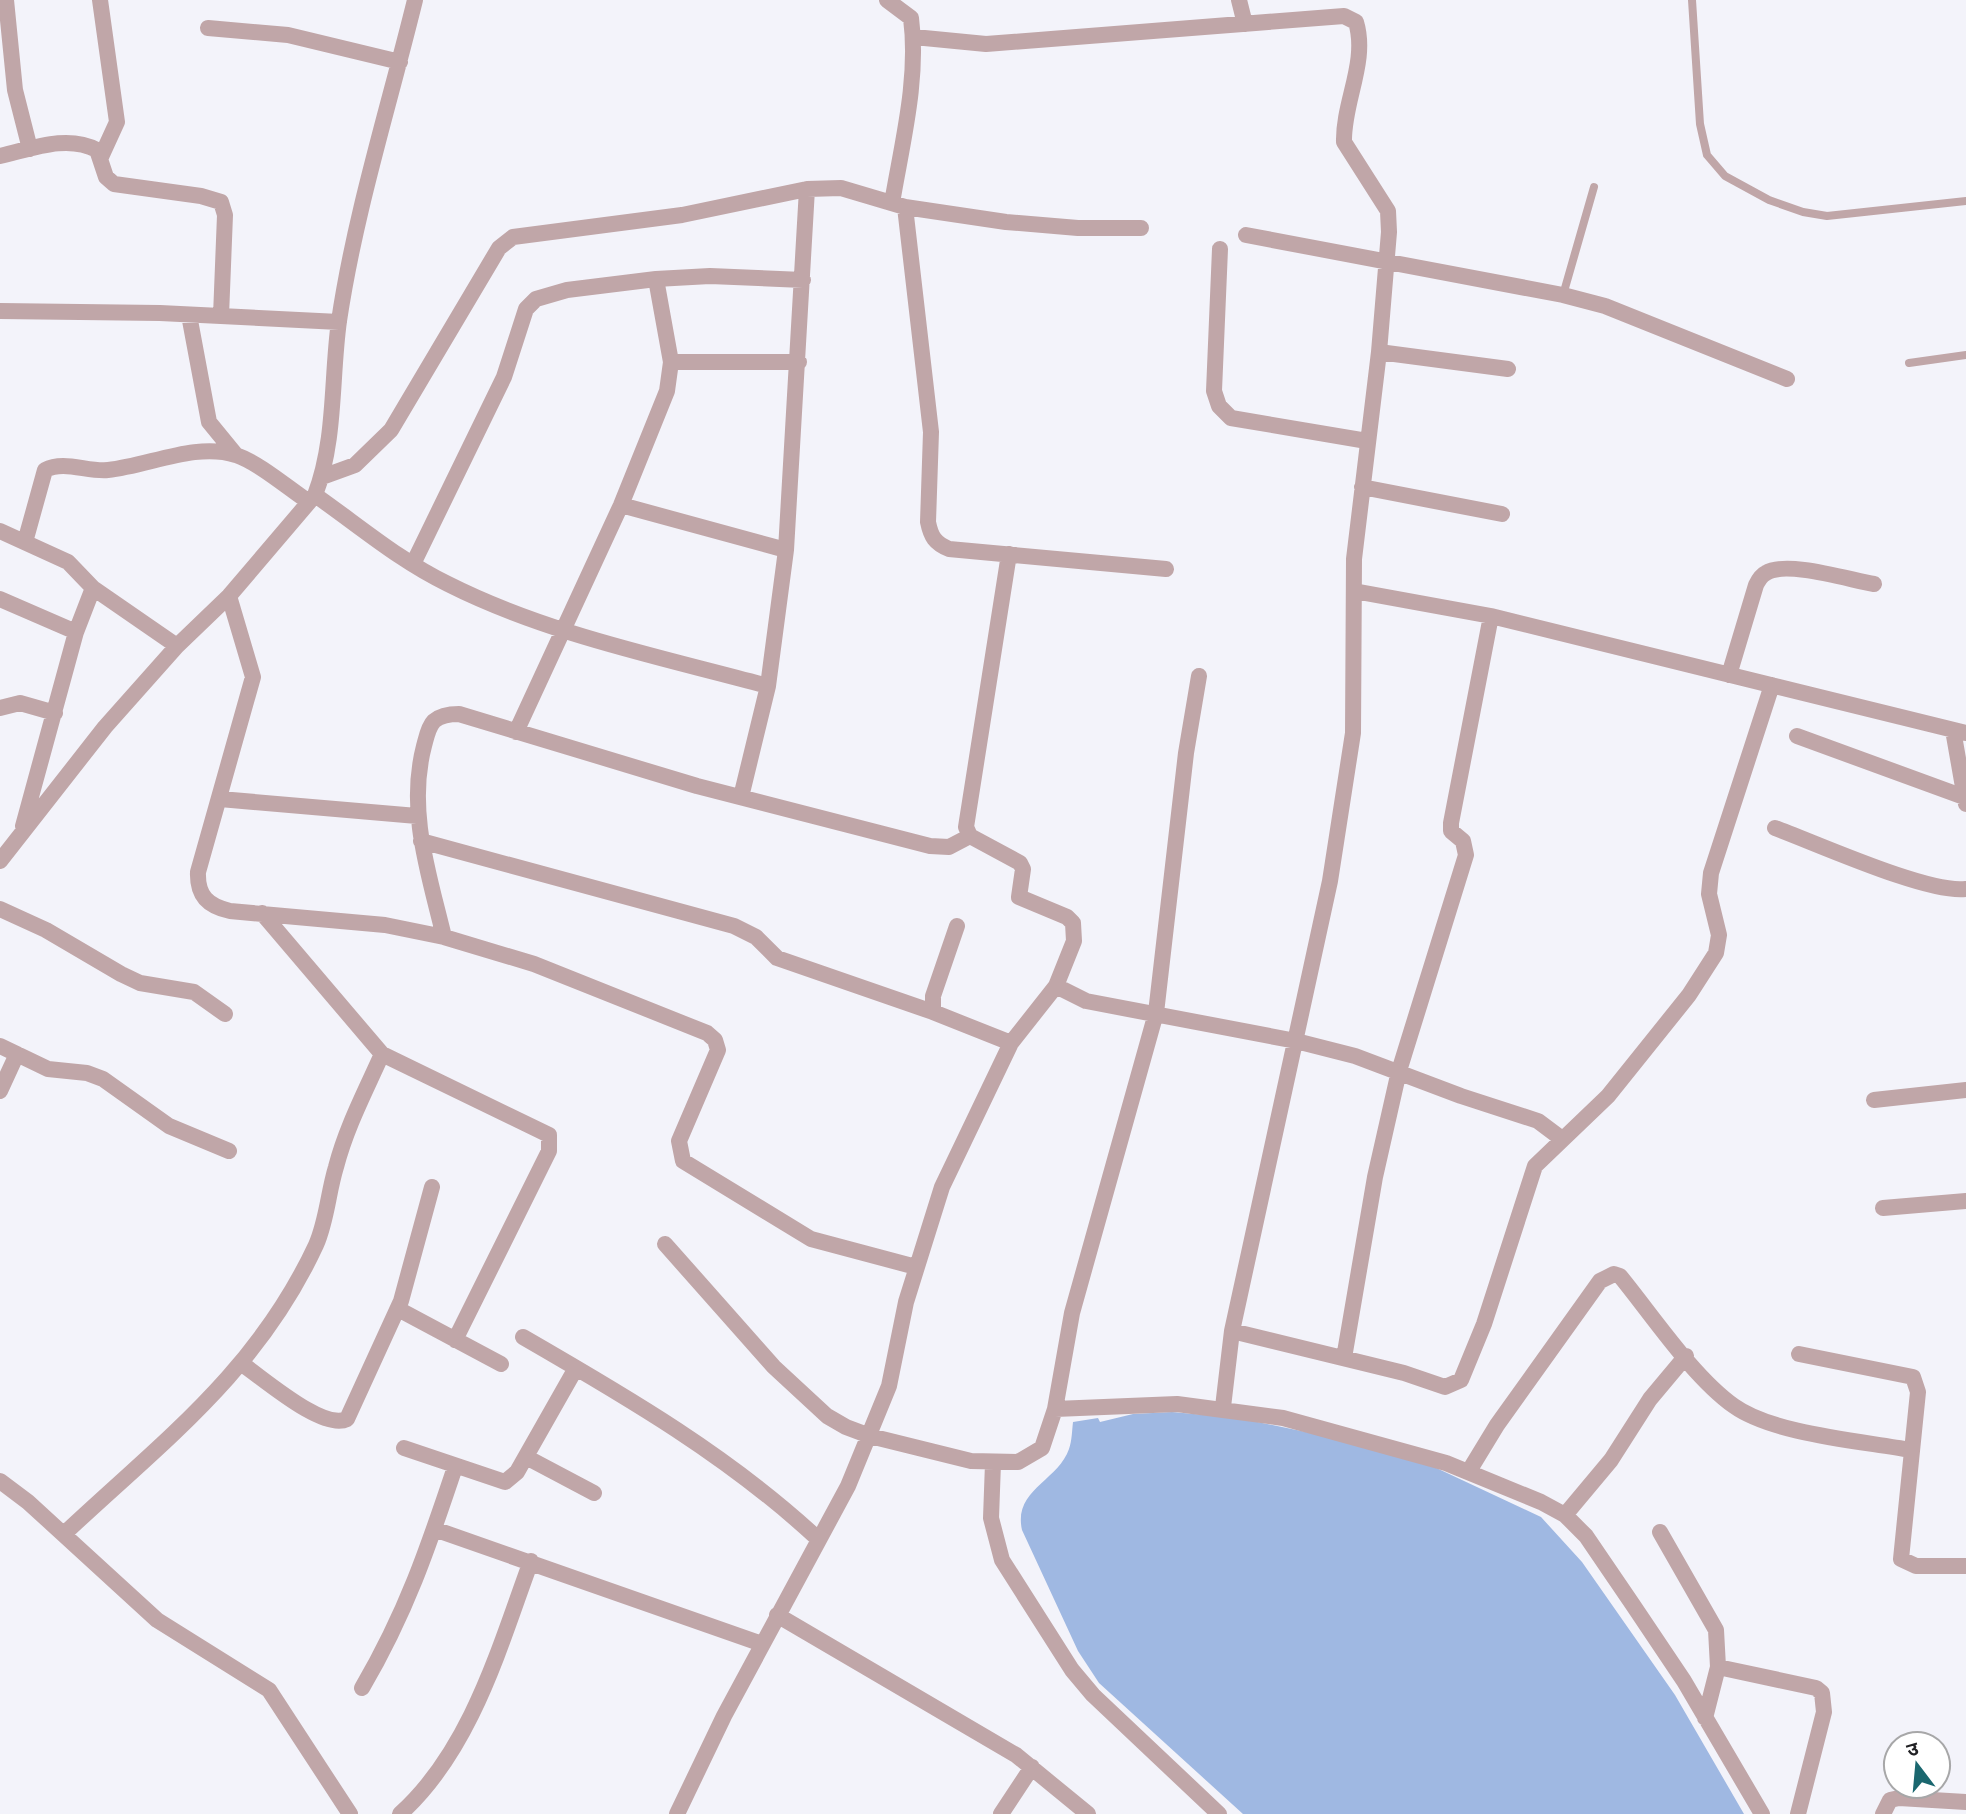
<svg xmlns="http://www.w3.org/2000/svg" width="1966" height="1814" viewBox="0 0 1966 1814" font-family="Helvetica,'Noto Sans Devanagari',sans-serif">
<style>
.water{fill:#9fb8e2}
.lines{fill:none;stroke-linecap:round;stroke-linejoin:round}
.lane{stroke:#c0a6a8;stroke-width:8}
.street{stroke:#c0a6a8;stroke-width:16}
</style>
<rect width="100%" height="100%" fill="#f3f3fa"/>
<!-- water -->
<path class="water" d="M1172 1412 1238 1418 1335 1438 1415 1458 1541 1517 1582 1562 1675 1695 1744 1814H1243L1099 1683 1078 1651 1022 1530C1013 1490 1058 1481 1069 1449 1072 1441 1072 1430 1073 1422L1098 1418 1100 1422 1133 1414Z"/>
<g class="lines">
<!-- lane -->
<path class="lane" d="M1692 0 1700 124 1707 155 1725 176 1769 200 1803 212 1827 216 1966 201
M1563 295 1594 187
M1909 363 1966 355"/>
<!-- street -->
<path class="street" d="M6 0 15 90 30 149
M100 0 117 122 101 157
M887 0 911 18C919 79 902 143 892 203
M1239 0 1245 24
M208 28 288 35 400 62
M914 37 986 44 1344 16 1356 22C1368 62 1343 102 1344 142L1388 211 1389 232 1379 352 1354 559 1353 733 1330 881 1232 1331 1223 1407
M0 156C31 149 67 134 97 150L106 177 114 184 201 196 221 202 225 215 221 316
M905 207 931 432 928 522C931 537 935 543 949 549L1166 569
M1246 235 1563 295 1605 306 1787 379
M1220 249 1214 391 1219 406 1231 418 1367 441
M0 311 160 313 339 322
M189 315 209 422 236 455
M1379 352 1508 369
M671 362H799
M322 477 355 465 391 430 499 248 513 237 682 215 807 189 841 188 905 207 1006 222 1078 228H1141
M1362 487 1502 514
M315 495C358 525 400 561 448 584 547 634 661 657 768 686
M621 505 786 550
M0 531 68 562 93 588 177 646
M25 542 45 470C64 460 87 472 108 470 149 466 195 442 236 455 259 463 288 488 309 502
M413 564 504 377 526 309 536 299 567 290 656 279 710 276 803 280
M1354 591 1491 616 1966 733
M229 596 253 677 198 872C197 896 208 906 230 911L385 925 444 937 534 964 707 1033 715 1040 718 1050 679 1141 683 1161 811 1239 916 1267
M0 599 76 632
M1729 675 1756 585C1758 581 1762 575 1766 573 1786 560 1850 580 1874 584
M0 708 20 703 55 713
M1953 730 1966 804
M516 732 621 505 667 391 671 362 656 279
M1797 736 1964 797
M741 797 768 686 786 550 807 189
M220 799 417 816
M23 826 76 632 93 588
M1775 828C1816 843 1928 894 1966 889
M421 841 734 926 756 937 777 958 933 1012
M0 861 105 727 177 646 229 596 315 495C336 440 331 379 339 321 355 213 389 106 415 0
M0 909 46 930 121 974 140 983 194 992 225 1014
M262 913 382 1054 549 1135V1151L455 1340
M957 926 933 996V1012L1011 1043
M444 937C429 874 407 811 424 746 426 739 428 727 434 721 441 715 451 714 459 714L697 786 930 846 949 847 970 836
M1056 986 1086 1001 1296 1041 1355 1056 1461 1096 1538 1121 1562 1139
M0 1046 48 1069 87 1073 103 1079 169 1126 229 1151
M0 1091 17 1054
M1874 1100 1966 1090
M1883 1208 1966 1201
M665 1244 774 1367 827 1416 846 1427 870 1436 971 1461 1018 1462 1042 1448 1055 1409 1072 1313 1156 1013 1186 753 1199 676
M398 1309 501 1364
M1232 1331 1404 1373 1445 1387 1461 1380 1484 1324 1535 1166 1608 1096 1689 995 1716 953 1719 935 1709 894 1711 873 1772 685
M523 1337C627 1397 730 1457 818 1539
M1799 1354 1913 1377 1918 1392 1901 1559 1916 1566H1966
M1344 1358 1375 1177 1399 1071 1466 855 1463 841 1451 831V823L1491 616
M242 1364C263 1378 323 1431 347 1419L401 1301 432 1187
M1055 1409 1177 1404 1283 1418 1446 1463 1541 1502 1565 1515 1586 1536 1633 1605 1684 1681 1762 1814
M404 1448 505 1482 517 1472 576 1368
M526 1457 594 1493
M993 1463 991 1518 1002 1560 1072 1670 1093 1695 1219 1814
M1469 1471 1497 1425 1600 1281 1614 1274 1620 1276C1652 1315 1693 1377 1734 1406 1773 1434 1861 1441 1910 1450
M0 1481 28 1502 157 1620 269 1690 350 1814
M1565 1515 1611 1460 1650 1399 1686 1356
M434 1529 762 1644
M1660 1532 1716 1630 1718 1667 1705 1718
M64 1534C163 1441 257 1372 316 1245 327 1220 328 1193 336 1167 346 1128 365 1092 382 1054
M777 1615 1016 1755 1088 1814
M1718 1667 1816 1688 1822 1693 1824 1712 1798 1814
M362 1688C406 1613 428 1548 455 1467
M400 1814C471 1750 499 1648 531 1561
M677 1814 724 1716 848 1486 889 1386 906 1302 942 1187 1011 1043 1056 986 1074 941 1073 923 1067 917 1019 897 1023 869 1020 863 970 836 966 827 1009 554
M1001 1814 1032 1767
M1883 1814 1890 1800 1899 1798 1966 1802"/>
</g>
<!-- north arrow -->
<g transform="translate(1917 1765) rotate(344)"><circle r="33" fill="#ffffff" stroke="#a7a7a8" stroke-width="2"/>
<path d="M0-5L12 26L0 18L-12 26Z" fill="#1a676f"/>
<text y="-10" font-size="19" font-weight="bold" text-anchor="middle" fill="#222225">उ</text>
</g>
</svg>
